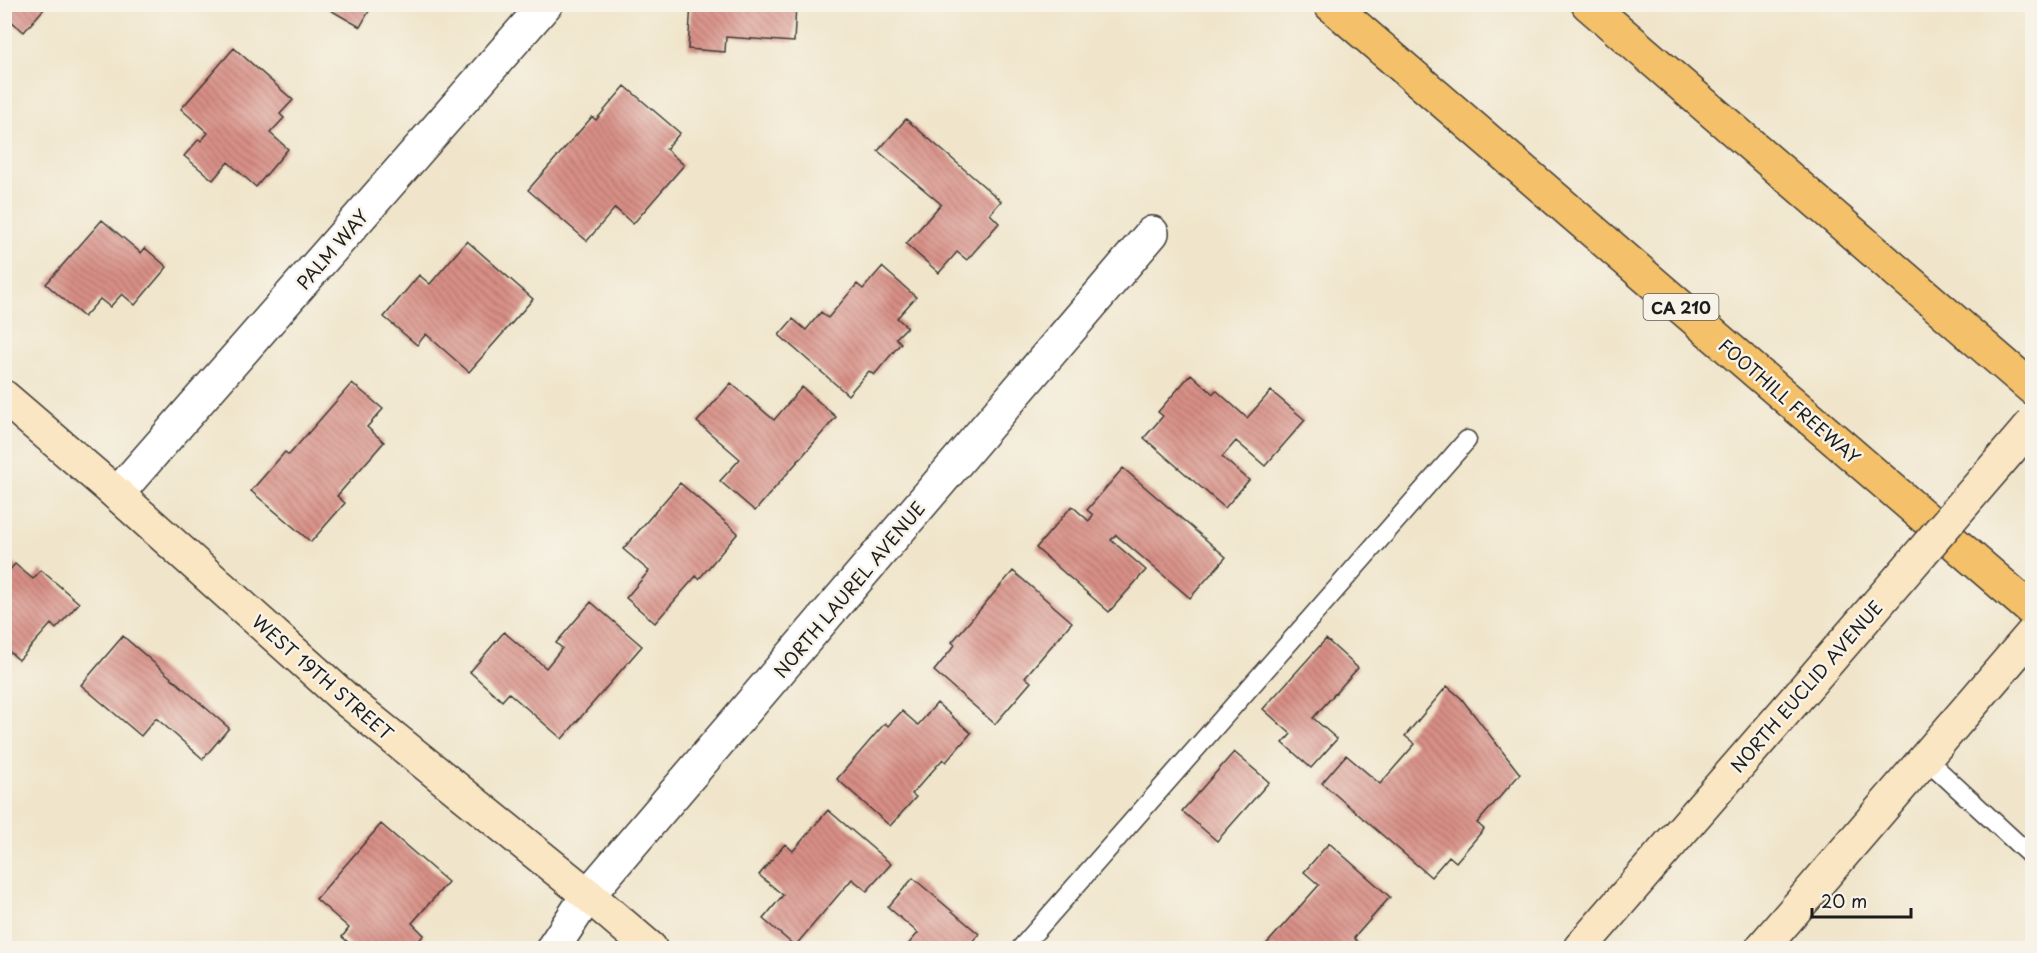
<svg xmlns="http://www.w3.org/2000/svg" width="2037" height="953" viewBox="0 0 2037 953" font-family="'Playpen Sans',sans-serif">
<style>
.building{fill:url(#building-back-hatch)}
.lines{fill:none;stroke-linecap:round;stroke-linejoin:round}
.service-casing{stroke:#3c3a36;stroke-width:21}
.minor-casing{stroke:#3c3a36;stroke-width:36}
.secondary-casing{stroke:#3c3a36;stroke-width:36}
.motorway-casing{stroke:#3c3a36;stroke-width:36}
.service{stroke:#fff;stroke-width:18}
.minor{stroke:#fff;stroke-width:33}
.secondary{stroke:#fbe6c3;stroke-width:33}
.motorway{stroke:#f4c16a;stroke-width:33}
.secondary-bridge-casing{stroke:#3c3a36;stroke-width:36;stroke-linecap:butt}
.secondary-bridge{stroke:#fbe6c3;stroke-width:33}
.labels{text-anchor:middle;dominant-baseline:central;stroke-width:5;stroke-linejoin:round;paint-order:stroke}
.shield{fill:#f7f3e8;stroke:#5e5c59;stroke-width:1.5}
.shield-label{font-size:16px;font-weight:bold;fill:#1c1c1c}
.street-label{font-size:18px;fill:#1c1c1c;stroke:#f7f3e8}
</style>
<defs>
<pattern id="building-back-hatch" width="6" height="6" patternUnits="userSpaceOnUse" patternTransform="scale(1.5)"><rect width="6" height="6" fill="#d88f86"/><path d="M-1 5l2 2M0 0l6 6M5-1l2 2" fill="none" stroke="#ae746d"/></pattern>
</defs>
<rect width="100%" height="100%" fill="#f7f3e8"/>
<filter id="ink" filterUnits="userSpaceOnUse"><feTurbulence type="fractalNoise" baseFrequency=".0167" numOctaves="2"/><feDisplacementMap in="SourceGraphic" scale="12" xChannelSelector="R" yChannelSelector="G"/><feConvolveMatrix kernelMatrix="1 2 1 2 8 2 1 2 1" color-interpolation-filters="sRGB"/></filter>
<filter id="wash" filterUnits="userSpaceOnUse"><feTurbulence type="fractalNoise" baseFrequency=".008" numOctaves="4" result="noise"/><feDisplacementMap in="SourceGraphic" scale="24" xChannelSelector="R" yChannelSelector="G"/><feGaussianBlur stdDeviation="1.35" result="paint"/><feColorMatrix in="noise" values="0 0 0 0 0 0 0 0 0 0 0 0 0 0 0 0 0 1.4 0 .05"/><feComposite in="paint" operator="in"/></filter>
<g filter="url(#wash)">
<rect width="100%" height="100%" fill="#f0e5cb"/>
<g id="blocks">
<!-- building -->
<path class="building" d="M4 4H48L24 32 4 15Z
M327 4H373L360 27 325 7Z
M691 4H796L794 42 726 37 725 52 688 49Z
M234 48 293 100 280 114 284 118 270 133 288 149 256 187 228 162 213 180 184 156 199 139 201 141 208 133 181 109Z
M625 86 680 133 666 149 684 165 633 224 615 208 587 241 528 190 592 117 596 120Z
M906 119 1001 201 990 214 999 223 967 260 957 252 939 273 906 244 941 204 878 151Z
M102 220 141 253 145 248 167 267 135 305 122 294 110 307 100 299 84 317 46 284Z
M467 241 533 299 469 372 426 334 417 345 384 317 419 275 430 284Z
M882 267 916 297 897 318 907 327 896 338 901 343 874 375 869 371 848 395 779 335 793 319 806 330 821 312 828 318 857 284 863 289Z
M1191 374 1213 394 1216 390 1247 418 1271 391 1305 420 1265 466 1236 441 1222 457 1249 480 1225 508 1144 438 1163 416 1158 412Z
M352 383 383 409 367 427 384 442 337 496 345 503 311 542 251 491 285 452 289 455Z
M731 383 774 420 802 387 836 417 755 511 720 481 740 459 697 422Z
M1123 468 1226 557 1190 598 1116 535 1111 540 1146 570 1109 612 1036 548 1072 506 1089 521 1093 515 1087 510Z
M680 483 738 533 699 579 696 576 655 623 626 598 649 571 623 549Z
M15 564 33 579 41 570 79 603 56 629 51 624 19 660 4 647V576Z
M1013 571 1072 622 1025 677 1031 682 995 724 934 671 955 645 952 642Z
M591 602 642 646 562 739 509 693 502 701 470 672 504 632 546 668 562 648 556 643Z
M123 636 229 728 203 759 156 718 141 736 81 685Z
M1326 639 1358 668 1313 718 1337 739 1311 768 1283 743 1291 734 1263 709Z
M1447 686 1461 698 1520 774 1477 823 1484 829 1456 862 1449 856 1431 877 1322 783 1346 755 1380 784 1415 744 1405 736Z
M937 703 971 733 946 762 943 759 912 794 916 797 890 826 837 779 885 723 888 726 902 711 918 725Z
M1234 752 1269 782 1217 841 1182 811Z
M828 810 891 864 867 891 852 879 795 946 763 919 783 895 759 875 785 844 793 851Z
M381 824 448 882 412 923 424 935 412 948H355L342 937 349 928 316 899Z
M1329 843 1390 897 1354 938 1360 944 1356 948H1263L1319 885 1304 872Z
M913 878 979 934 966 948H905L918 933 888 907Z"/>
</g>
</g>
<g filter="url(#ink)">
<use href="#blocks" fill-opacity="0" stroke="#3c3a36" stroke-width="1.5"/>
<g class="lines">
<defs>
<path id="service" d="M1925 758 2032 857
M1021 948 1467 440"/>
<path id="minor" d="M117 494 546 4
M553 948 588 895 1152 233"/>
<path id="secondary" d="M4 397 117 494 349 702 588 895 650 948
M1580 948 1788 708
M1762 948 2032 634"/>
<path id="motorway" d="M1330 4 2032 610
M1588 4 2032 388"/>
</defs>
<!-- service casing -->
<use href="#service" class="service-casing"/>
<!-- minor casing -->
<use href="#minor" class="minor-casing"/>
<!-- secondary casing -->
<use href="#secondary" class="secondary-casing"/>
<!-- motorway casing -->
<use href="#motorway" class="motorway-casing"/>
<!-- service -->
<use href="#service" class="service"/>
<!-- minor -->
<use href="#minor" class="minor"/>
<!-- secondary -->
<use href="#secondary" class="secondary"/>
<!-- motorway -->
<use href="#motorway" class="motorway"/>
<defs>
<path id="secondary-bridge" d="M1788 708 2032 424"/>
</defs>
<!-- secondary-bridge casing -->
<use href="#secondary-bridge" class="secondary-bridge-casing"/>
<!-- secondary-bridge -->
<use href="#secondary-bridge" class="secondary-bridge"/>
</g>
</g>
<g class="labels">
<!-- shield labels -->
<rect class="shield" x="1643.5" y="294" width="75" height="26" rx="4.5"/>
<g class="shield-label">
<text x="1681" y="307">CA 210</text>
</g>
<!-- street labels -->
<g class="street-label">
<text transform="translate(332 249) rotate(-49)">PALM WAY</text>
<text transform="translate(1790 401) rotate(41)">FOOTHILL FREEWAY</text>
<text transform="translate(849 589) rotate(-50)">NORTH LAUREL AVENUE</text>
<text transform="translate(323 677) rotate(41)">WEST 19TH STREET</text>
<text transform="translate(1806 686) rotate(-49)">NORTH EUCLID AVENUE</text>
</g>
</g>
<!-- margin -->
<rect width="2037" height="953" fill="none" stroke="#f7f3e8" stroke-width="24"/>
<!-- scale -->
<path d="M1812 908v9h99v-9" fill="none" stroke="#1c1c1c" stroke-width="3"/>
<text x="1821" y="908" font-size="18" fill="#1c1c1c" stroke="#f7f3e8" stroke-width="4.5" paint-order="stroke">20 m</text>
</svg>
